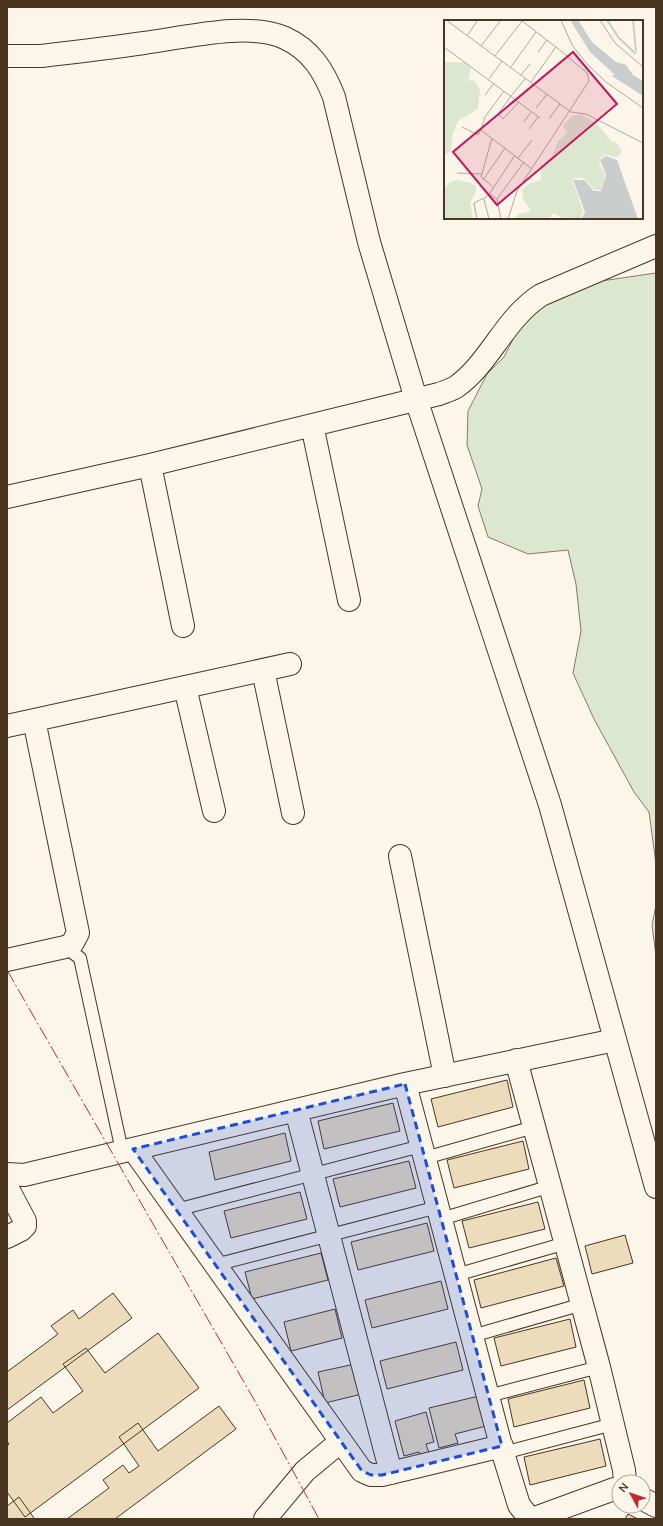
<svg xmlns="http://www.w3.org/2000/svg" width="663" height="1526" viewBox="0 0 663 1526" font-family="'Nunito Sans',sans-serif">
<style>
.green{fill:#dce7d0;stroke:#887966}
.building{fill:#ecdcbc;stroke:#4a3520}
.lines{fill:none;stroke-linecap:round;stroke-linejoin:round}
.lane-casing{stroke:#4a3520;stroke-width:14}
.street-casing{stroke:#4a3520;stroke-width:24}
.secondary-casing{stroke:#4a3520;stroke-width:24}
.lane{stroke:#fbf6e9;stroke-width:12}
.street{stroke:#fbf6e9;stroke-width:22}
.secondary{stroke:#fbf6e9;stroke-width:22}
.power{stroke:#c62828;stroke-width:1;stroke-dasharray:14 3 2 3;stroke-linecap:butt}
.marked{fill:#1d4ed8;fill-opacity:0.2;stroke:#1d4ed8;stroke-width:3;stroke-dasharray:8 5;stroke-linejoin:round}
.inset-river{fill:none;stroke:#c9cecd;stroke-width:2}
.inset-road{fill:none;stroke:#b4a999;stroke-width:1}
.view{fill:#c2185b;fill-opacity:0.15;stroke:#c2185b;stroke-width:2}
.inset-edge{fill:none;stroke:#4a3520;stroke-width:2}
</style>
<rect width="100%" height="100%" fill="#fbf6e9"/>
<!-- green -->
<path class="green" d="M656 273V864L649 812 634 792 594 719 573 673 581 631 576 584 568 550 528 554 488 537 478 506 482 489 467 445 468 411 487 374 504 357 517 331 548 301 601 281Z
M656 905V956L652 925Z"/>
<!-- building -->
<path class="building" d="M507 1080 513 1107 438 1127 431 1099Z
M393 1103 400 1131 324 1149 318 1121Z
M285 1133 291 1161 215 1180 209 1152Z
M523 1141 529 1169 454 1188 447 1160Z
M409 1161 416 1188 340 1207 333 1179Z
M300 1192 307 1219 231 1238 224 1211Z
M538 1202 545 1229 469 1248 462 1221Z
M427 1223 434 1251 358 1270 351 1242Z
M625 1235 633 1263 592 1274 585 1246Z
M321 1253 328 1280 252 1299 245 1272Z
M556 1258 564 1286 481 1308 474 1280Z
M441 1281 448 1309 372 1328 365 1300Z
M113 1293 132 1318 7 1410V1372L58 1334 51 1326 73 1310 79 1319Z
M335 1309 342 1338 291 1351 284 1322Z
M570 1319 576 1347 501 1366 494 1338Z
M158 1333 199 1388 25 1517 7 1492V1446L9 1444 7 1441V1423L41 1397 53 1413 83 1391 63 1364 86 1348 105 1373Z
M456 1342 463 1370 387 1389 380 1361Z
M355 1364 362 1394 325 1403 318 1372Z
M584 1380 590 1408 514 1427 508 1399Z
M483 1395 490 1425 455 1434 458 1443 439 1448 429 1408Z
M219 1406 236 1429 115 1519H67L109 1488 103 1480 123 1465 129 1473 139 1466 119 1437 138 1423 158 1451Z
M426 1412 434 1442 426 1444 429 1453 420 1455 419 1452 404 1456 395 1421Z
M600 1439 606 1466 530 1485 524 1457Z
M19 1497 34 1518 33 1519H7V1506Z
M628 1514 638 1519H625Z"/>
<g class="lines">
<defs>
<path id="lane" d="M65 947 80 958 122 1151
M425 1158 534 1127
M176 1210 421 1146
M441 1219 551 1186
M215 1265 438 1207
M456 1275 566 1243
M472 1336 583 1304
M488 1396 599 1367
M503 1453 613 1424"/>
<path id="street" d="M7 56H41
M312 425 349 600
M150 465 183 626
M7 497 150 465 439 394C444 392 451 390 456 387 490 363 504 319 541 295L656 246
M263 670 293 813
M185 687 214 811
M7 726 290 664
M400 856 445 1076
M7 960 65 947 72 944 78 933 34 720
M516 1060 599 1367 624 1470 625 1482
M405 1084 503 1453 519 1505 530 1519
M296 1110 391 1473
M133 1149 362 1471 371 1475H382L502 1446
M7 1174 24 1175 405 1084 615 1040
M7 1187 25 1221V1226L21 1230 7 1237
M643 1499 656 1506
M265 1519 305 1471 340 1442
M532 1519 614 1489H619"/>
<path id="secondary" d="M41 56C75 52 109 48 144 43 183 38 248 21 285 38 311 50 324 71 334 97L369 242 416 399 550 805 656 1187"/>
</defs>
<!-- lane casing -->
<use href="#lane" class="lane-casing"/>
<!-- street casing -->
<use href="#street" class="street-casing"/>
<!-- secondary casing -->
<use href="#secondary" class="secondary-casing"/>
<!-- lane -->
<use href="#lane" class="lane"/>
<!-- street -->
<use href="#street" class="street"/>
<!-- secondary -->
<use href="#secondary" class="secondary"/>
<!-- power -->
<path class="power" d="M7 970 256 1403 319 1519"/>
</g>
<!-- marked area -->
<path class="marked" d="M405 1084 502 1446 382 1475H371L362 1471 133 1149Z"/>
<!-- overview -->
<g transform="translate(444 20)">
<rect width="199" height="199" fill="#fbf6e9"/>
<path d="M0 42H22L27 48 24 61 30 60 36 69 34 89 14 101 8 117 7 131 0 135ZM137 94 153 104 167 121 173 123 178 132 173 137 162 135 157 137 155 143 161 155 157 170H151L140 159 135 157 128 160 139 191 136 199H119L110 193 105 199H70L75 194 87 191 80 181 78 170 84 164 97 160 96 147 108 136 114 121 123 113 119 106 121 103 128 96ZM13 160 27 163 32 166V172L26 183 29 199H0V169L6 162Z" fill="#dce7d0"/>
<path d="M126 0H134L148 22 172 42 182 45 189 55 199 61V76L168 56 162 57 171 55 146 32ZM162 136 173 140 194 199H137L141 192 129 160H140L150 171H157L162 155 156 140Z" fill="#c9cecd"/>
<path class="inset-river" d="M163 0 175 18 192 34M189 0 192 31"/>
<path class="inset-road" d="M2 0 127 92 142 94 199 123M77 0 112 27 87 62M117 0 128 25 143 44 162 62 199 88M156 0 171 23 199 47M23 16 34 0M37 26 57 0M0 27 96 98M94 32 103 20M51 36 78 1M67 47 92 12M77 55 86 44M45 59 58 41M60 71 41 97 37 110 88 149M41 75 50 63M67 76 54 94 59 99 75 82M67 76 81 59M92 88 103 74M105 99 116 84M80 102 87 92M18 107 34 115 37 110M85 109 94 97M48 118 37 157 49 167M74 138 88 120M13 153 38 154M39 160 61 128M45 174 53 179 57 199M40 179 45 199M53 179 80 142M33 199 30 183 44 176 71 135M64 199 73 171 145 61 143 53 112 27"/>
<path class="view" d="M129 32 173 84 53 185 9 132Z"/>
<rect width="199" height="199" class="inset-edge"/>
</g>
<!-- border -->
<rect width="663" height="1526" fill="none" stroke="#4a3520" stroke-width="16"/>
<!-- north arrow -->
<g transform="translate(631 1494) rotate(310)"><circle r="19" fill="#fbf6e9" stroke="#b4a999"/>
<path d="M0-3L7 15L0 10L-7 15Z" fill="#c62828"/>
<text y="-6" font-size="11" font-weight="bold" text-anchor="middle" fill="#4a3520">N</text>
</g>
</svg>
